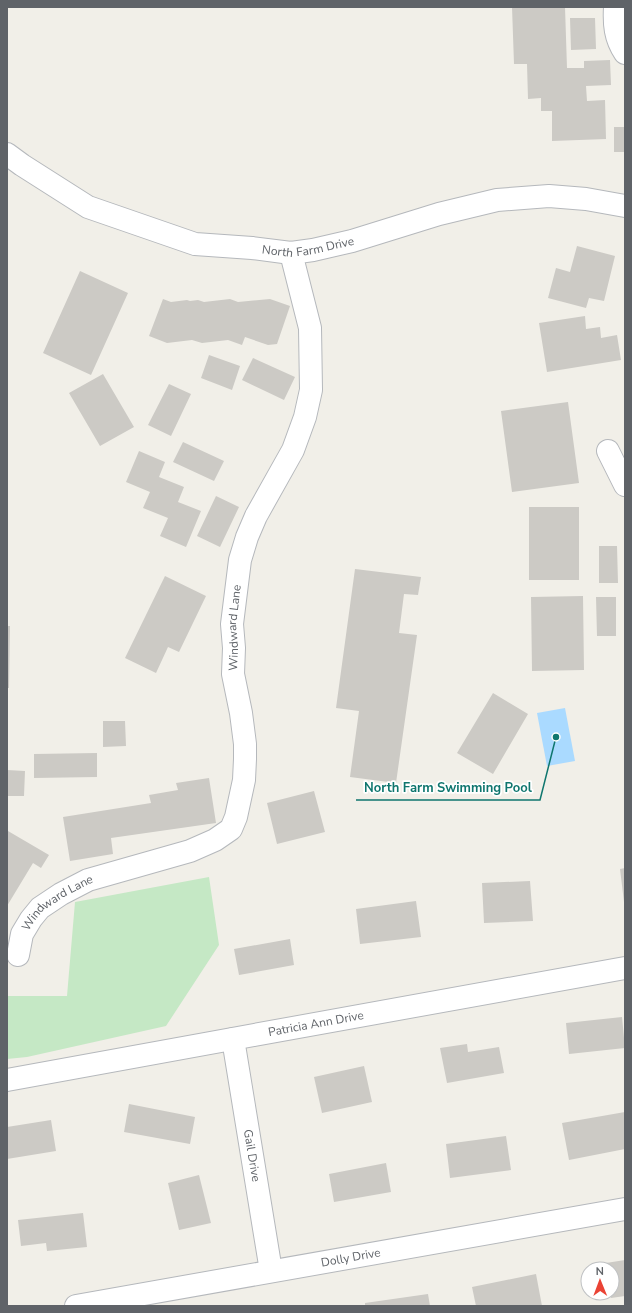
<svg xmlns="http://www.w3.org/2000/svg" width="632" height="1313" viewBox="0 0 632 1313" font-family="'Nunito Sans',sans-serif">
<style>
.green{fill:#c5e8c5}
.water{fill:#aadaff}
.building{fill:#cccac5}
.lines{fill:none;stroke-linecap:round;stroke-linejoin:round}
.minor-casing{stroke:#b5b8bc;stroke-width:24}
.minor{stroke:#fff;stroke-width:22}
.labels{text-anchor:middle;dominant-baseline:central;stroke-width:3.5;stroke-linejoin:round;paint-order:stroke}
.street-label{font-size:12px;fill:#5f6368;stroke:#fff}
.leader{fill:none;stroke:#0f766e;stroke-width:1.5}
.callout-dot{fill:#0f766e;stroke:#fff;stroke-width:1.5}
.callout-label{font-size:13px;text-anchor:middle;font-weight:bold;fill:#0f766e;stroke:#fff;stroke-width:3.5;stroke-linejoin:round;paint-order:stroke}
</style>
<rect width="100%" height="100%" fill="#f1efe8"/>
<!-- green -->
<path class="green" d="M209 877 219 945 166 1026 27 1057 7 1059V996H67L75 902Z"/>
<!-- water -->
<path class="water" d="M565 708 575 761 547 766 537 713Z"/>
<!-- building -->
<path class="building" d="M512 7H565L567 68H584V61L610 60 611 85 586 86 587 101 605 100 606 139 552 141V111H541V98L528 99 527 64H514Z
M570 18H595L596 49 571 50Z
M614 127H625V152H614Z
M577 246 615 256 604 301 589 298 586 308 548 298 556 268 570 272Z
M80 271 128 293 91 375 43 353Z
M163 299 171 302 187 300 190 301 198 300 204 302 230 299 238 302 270 299 290 306 277 344 268 345 245 337 242 345 228 340 202 343 192 340 167 343 149 336Z
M585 316 586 329 600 327 601 338 617 335 621 360 547 372 539 323Z
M209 355 240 366 232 390 201 378Z
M253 358 295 377 284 400 242 380Z
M103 374 134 427 100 446 69 393Z
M169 384 191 394 171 436 148 425Z
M568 402 579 483 512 492 501 411Z
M183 442 224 461 214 481 173 462Z
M139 451 165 462 159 477 184 487 178 502 201 511 186 547 160 536 168 518 143 508 150 492 126 482Z
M216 496 239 507 220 547 197 536Z
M529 507H579V580H529Z
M599 546H617L618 583H599Z
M355 569 421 577 418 595 404 594 399 633 417 635 396 783 350 777 359 711 336 708Z
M165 576 206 596 179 652 168 647 156 673 125 658Z
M583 596 584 670 532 671 531 597Z
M596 597H616V636H597Z
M7 626H10L9 688H7Z
M493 693 528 714 493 774 457 753Z
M103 721H125L126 746 103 747Z
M97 753V777L34 778V754Z
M7 770 25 771 24 796H7Z
M209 778 216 823 111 838 113 854 70 861 63 817 151 803 149 795 178 790 176 783Z
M314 791 325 832 277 844 267 803Z
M8 831 49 855 41 868 33 863 7 906V833Z
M625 868V901L624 902 620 869Z
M530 881 533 921 484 923 482 883Z
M416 901 421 937 360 944 356 909Z
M290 939 294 965 239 975 234 949Z
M622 1017 625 1048 569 1054 566 1023Z
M467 1044 468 1052 499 1047 504 1073 447 1083 440 1048Z
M364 1066 372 1102 322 1113 314 1077Z
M129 1104 195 1117 190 1144 124 1132Z
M625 1112V1149L569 1160 562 1123Z
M51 1120 56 1151 7 1159V1127Z
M506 1136 511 1170 450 1178 446 1144Z
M386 1163 391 1192 334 1202 329 1174Z
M199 1175 211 1223 179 1230 168 1183Z
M83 1213 87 1247 47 1251 46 1243 21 1246 18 1220Z
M625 1260V1296L611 1298 610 1293H612V1269H607L606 1263Z
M536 1274 542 1306H476L472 1287Z
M428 1294 430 1306H365V1303Z"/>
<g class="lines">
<defs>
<g id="minor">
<path d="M615 7C614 24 615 38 625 53"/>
<path id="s1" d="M7 154 22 165 88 207 195 244 252 248 291 253 313 250 352 241 439 214 497 200 549 196 586 199 625 206"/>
<path d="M608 451 625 485"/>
<path id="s2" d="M18 955 22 934 31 919 40 908 61 894 88 880 190 851 215 840 231 829 236 817 244 780 245 759V744L241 713 233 674 234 648 232 624 240 560 247 537 256 516 293 450 305 417 311 390 310 328 291 253"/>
<path id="s3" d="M233 1039 271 1271"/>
<path id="s4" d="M7 1080C213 1043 419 1004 625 968"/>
<path id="s5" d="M76 1306 625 1209"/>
</g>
</defs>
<!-- minor casing -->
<use href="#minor" class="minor-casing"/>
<!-- minor -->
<use href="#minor" class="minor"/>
</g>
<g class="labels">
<!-- street labels -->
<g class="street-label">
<text stroke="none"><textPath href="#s1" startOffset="324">North Farm Drive</textPath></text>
<text stroke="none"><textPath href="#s2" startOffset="466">Windward Lane</textPath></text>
<text stroke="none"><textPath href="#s2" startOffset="70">Windward Lane</textPath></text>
<text stroke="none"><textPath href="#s4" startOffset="314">Patricia Ann Drive</textPath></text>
<text stroke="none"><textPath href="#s3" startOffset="118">Gail Drive</textPath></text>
<text stroke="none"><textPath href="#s5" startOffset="279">Dolly Drive</textPath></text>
</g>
</g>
<!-- callouts -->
<path class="leader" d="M556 737L540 800H356"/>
<circle class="callout-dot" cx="556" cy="737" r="4"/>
<g class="callout-label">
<text x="448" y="792">North Farm Swimming Pool</text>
</g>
<!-- border -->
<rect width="632" height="1313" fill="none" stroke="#5f6368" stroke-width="16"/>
<!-- north arrow -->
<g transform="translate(600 1281) rotate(359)"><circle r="19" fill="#ffffff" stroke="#bfc1c3"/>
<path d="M0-3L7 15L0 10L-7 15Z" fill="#ea4335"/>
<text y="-6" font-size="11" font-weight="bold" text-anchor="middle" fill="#5f6368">N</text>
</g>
</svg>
